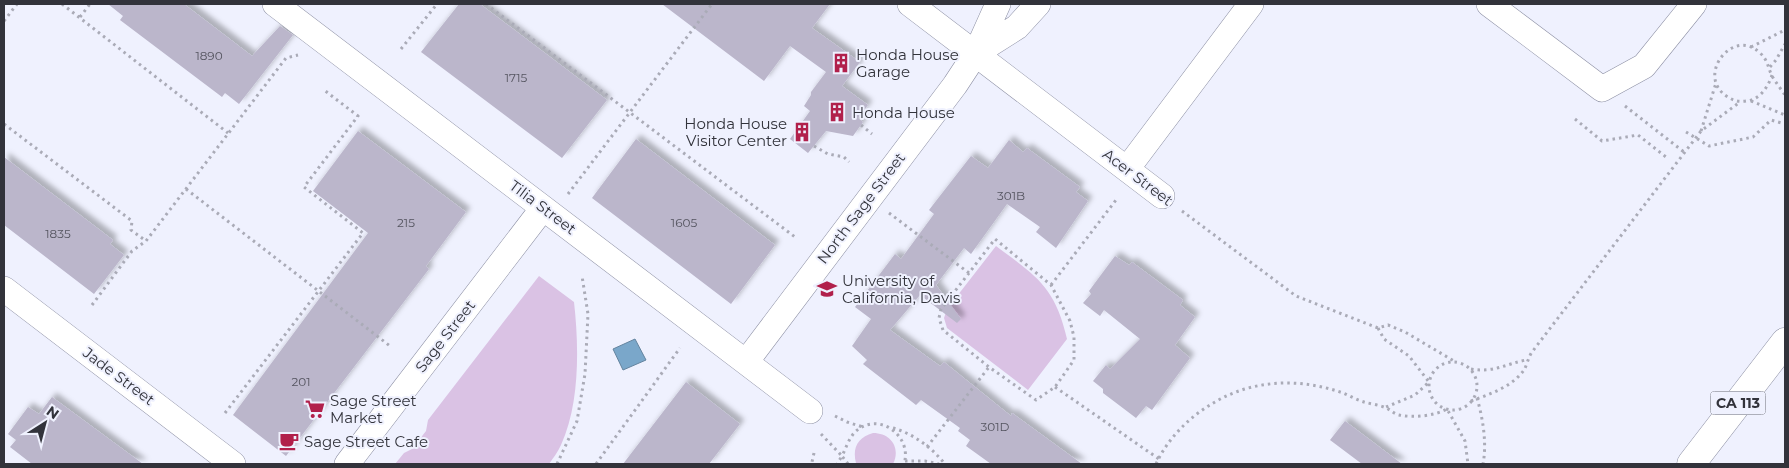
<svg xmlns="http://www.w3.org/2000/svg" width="1789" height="468" viewBox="0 0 1789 468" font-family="Montserrat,sans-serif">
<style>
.green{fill:#dac2e4}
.water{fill:#7aa7ca;stroke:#64849f}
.building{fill:#bbb6cb;filter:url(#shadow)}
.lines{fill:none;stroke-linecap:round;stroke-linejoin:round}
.minor-casing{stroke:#8c8fa3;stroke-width:26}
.motorway-casing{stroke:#8c8fa3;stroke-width:29}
.path{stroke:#aaabb7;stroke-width:3;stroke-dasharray:2.5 4;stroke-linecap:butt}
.minor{stroke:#fff;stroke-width:25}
.motorway{stroke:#fff;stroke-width:28}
.labels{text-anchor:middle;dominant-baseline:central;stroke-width:4;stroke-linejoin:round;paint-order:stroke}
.number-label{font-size:12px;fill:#54545f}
.shield{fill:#eff1fe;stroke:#6b6c76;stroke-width:1}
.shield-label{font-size:14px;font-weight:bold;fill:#32333b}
.poi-label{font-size:15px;fill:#32333b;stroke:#eff1fe;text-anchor:start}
.street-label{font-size:15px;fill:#32333b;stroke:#eff1fe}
</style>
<defs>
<filter id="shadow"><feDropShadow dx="4.5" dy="-4.5" stdDeviation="2.5" flood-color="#0004"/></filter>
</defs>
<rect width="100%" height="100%" fill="#eff1fe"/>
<!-- green -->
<path class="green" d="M996 246C1036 276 1055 286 1067 339L1028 390 947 328 944 318 947 309Z
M539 276 574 302C579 346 580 404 561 445 558 452 553 458 549 464H395L404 453 412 449 426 431 428 420Z
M873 433C891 433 901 448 893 464H858L856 463C852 448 858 437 873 433Z"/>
<!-- water -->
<path class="water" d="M635 339 646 360 623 370 613 349Z"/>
<!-- building -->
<path class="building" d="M108 4H184L252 56 280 26 293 35 239 104 225 93 222 97 120 20 123 16Z
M459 4H480L607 100 562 158 421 52Z
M662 4H830L812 28 860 62 842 86 868 105 858 118 863 122 853 136 826 131 808 153 790 139 810 111 804 106 811 95V92L826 72 790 46 764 81Z
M358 131 466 212 426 266 429 269 286 456 233 415 368 233 313 191Z
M636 139 775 245 731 304 592 198Z
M1009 140 1023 152 1027 148 1080 187 1076 192 1088 201 1056 248 1036 232 1040 227 1007 204 971 254 964 248 936 285 961 319 957 323 920 295 890 330 940 366 944 362 1011 416 1012 413 1082 464H991L966 446 970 440 958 431 960 428 921 400 916 405 863 364 867 360 852 346 871 319 855 307 895 254 901 259 934 214 929 210 971 156 988 168Z
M4 157 113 240 110 244 124 255 94 294 4 225Z
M1115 256 1129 265 1132 262 1183 300 1180 305 1195 317 1175 345 1190 358 1152 410 1146 406 1136 418 1103 393V389L1093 381 1106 365 1110 369 1140 339 1104 310 1100 316 1083 303 1091 294 1089 291Z
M686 382 740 424 709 464H623Z
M52 397 143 464H32L10 447 16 440 8 434 28 407 39 414Z
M1345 421 1402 464H1362L1330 440Z"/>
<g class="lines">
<defs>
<path id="minor" d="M275 4 810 411
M910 4 1162 196
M1489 4 1602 89 1644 66 1694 4
M976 53 1017 27 1038 4
M1127 169 1251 4
M4 289 233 464
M746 362 955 85 976 53 998 4
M347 464 543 208"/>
<path id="motorway" d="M1691 464 1785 342"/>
</defs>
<!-- minor casing -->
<use href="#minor" class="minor-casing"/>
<!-- motorway casing -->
<use href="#motorway" class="motorway-casing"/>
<!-- path -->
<path class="path" d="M62 4 228 133
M486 4 795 237
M80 17 90 4
M4 21 17 4
M1751 47 1785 30
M401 49 437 4
M1770 67 1776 60 1785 44
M1772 75C1768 87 1760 100 1746 101 1739 102 1734 101 1728 97 1694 77 1733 26 1760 53 1768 60 1768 68 1772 76 1776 83 1781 89 1785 95
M1751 101 1785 115
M1625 106 1684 152
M1575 119 1602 141 1638 135 1666 157
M4 124 132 221 131 230 146 241
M861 125 872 134
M1701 131 1716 83
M1686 132 1709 146 1753 137 1771 120 1785 124
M814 146 828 154 844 157 849 162
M186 189 390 346
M568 194 712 4
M1182 211 1296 296 1378 328 1388 325 1405 332 1454 361
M889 213 969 273 995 239 1051 285 1070 321 1074 337V360L1055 387 1036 400 989 367 943 330 939 318 941 309 969 273
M1051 285 1116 200
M92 305 132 251 146 241 286 58 298 55
M1378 328 1384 339 1409 356 1429 382 1415 395 1386 407
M1429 386a24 24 0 1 1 48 0a24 24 0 1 1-48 0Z
M1471 369C1493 373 1506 364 1526 360
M1055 387 1159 459
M1477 398C1483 419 1487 443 1483 464
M1471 401C1490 394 1512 387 1524 370 1527 365 1528 358 1532 352L1701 131 1740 102
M225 413 363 233 304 187 358 116 324 90
M835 416 847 422 863 427
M893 428C914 434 932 448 945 464
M821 434 842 456 837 464
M927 447 989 367
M814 453 812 462 815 464
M905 461H925L939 464
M557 464 577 421 585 374 588 314 582 276
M596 464 680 348
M848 464 842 456C846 448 849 438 855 432 878 410 913 436 904 464
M1156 464C1168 438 1190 416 1215 402 1254 379 1301 378 1343 393 1350 396 1357 400 1364 402 1371 404 1380 405 1386 408 1391 410 1394 414 1399 415 1414 418 1434 416 1447 409L1465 441 1468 464"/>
<!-- minor -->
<use href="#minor" class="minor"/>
<!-- motorway -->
<use href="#motorway" class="motorway"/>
</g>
<!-- icons -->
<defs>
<symbol id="building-bare" viewBox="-9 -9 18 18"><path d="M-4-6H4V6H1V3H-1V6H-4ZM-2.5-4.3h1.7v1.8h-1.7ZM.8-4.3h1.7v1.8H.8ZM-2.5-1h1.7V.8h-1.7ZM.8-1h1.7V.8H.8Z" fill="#b1204b" stroke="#eff1fe" stroke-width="2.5" paint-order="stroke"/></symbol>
<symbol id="university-bare" viewBox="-9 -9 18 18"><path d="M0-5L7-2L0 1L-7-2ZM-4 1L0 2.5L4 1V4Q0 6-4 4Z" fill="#b1204b" stroke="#eff1fe" stroke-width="2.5" paint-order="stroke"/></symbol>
<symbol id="supermarket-bare" viewBox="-9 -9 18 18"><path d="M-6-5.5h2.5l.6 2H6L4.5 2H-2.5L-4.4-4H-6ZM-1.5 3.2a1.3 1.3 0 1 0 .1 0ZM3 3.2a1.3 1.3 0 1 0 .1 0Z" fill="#b1204b" stroke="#eff1fe" stroke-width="2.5" paint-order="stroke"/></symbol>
<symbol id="cafe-bare" viewBox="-9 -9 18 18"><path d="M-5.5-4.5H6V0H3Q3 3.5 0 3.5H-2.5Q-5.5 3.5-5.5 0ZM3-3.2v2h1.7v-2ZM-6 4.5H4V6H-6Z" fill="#b1204b" stroke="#eff1fe" stroke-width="2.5" paint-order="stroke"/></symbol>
</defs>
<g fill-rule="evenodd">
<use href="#building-bare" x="827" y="49" width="28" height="28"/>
<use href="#building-bare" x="823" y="98" width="28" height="28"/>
<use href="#building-bare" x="788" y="118" width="28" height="28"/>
<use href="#university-bare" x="813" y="275" width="28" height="28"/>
<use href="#supermarket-bare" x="301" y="395" width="28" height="28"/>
<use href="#cafe-bare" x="275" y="427" width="28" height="28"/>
</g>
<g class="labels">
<!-- number labels -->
<g class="number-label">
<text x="209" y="55">1890</text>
<text x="516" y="77">1715</text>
<text x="1011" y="195">301B</text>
<text x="406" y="222">215</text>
<text x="684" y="222">1605</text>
<text x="58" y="233">1835</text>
<text x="301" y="381">201</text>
<text x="995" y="426">301D</text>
</g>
<!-- shield labels -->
<rect class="shield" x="1710.5" y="391.5" width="55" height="23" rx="4"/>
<g class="shield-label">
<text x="1738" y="403">CA 113</text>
</g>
<!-- poi labels -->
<g class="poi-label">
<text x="856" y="54">Honda House<tspan x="856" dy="17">Garage</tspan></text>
<text x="852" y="112">Honda House</text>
<text x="787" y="123" text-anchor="end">Honda House<tspan x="787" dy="17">Visitor Center</tspan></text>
<text x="842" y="280">University of<tspan x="842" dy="17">California, Davis</tspan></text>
<text x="330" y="400">Sage Street<tspan x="330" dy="17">Market</tspan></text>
<text x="304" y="441">Sage Street Cafe</text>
</g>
<!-- street labels -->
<g class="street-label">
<text transform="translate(1138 177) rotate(37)">Acer Street</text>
<text transform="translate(543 207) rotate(37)">Tilia Street</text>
<text transform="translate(861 208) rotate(-53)">North Sage Street</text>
<text transform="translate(445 336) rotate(-52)">Sage Street</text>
<text transform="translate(119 376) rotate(37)">Jade Street</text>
</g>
</g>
<!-- border -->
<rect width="1789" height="468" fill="none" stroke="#32333b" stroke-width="10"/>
<!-- north arrow -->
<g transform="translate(45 423) rotate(36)" stroke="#eff1fe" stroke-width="4" paint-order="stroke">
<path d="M0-4L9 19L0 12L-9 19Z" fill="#32333b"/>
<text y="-8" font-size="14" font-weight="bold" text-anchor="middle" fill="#32333b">N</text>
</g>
</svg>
